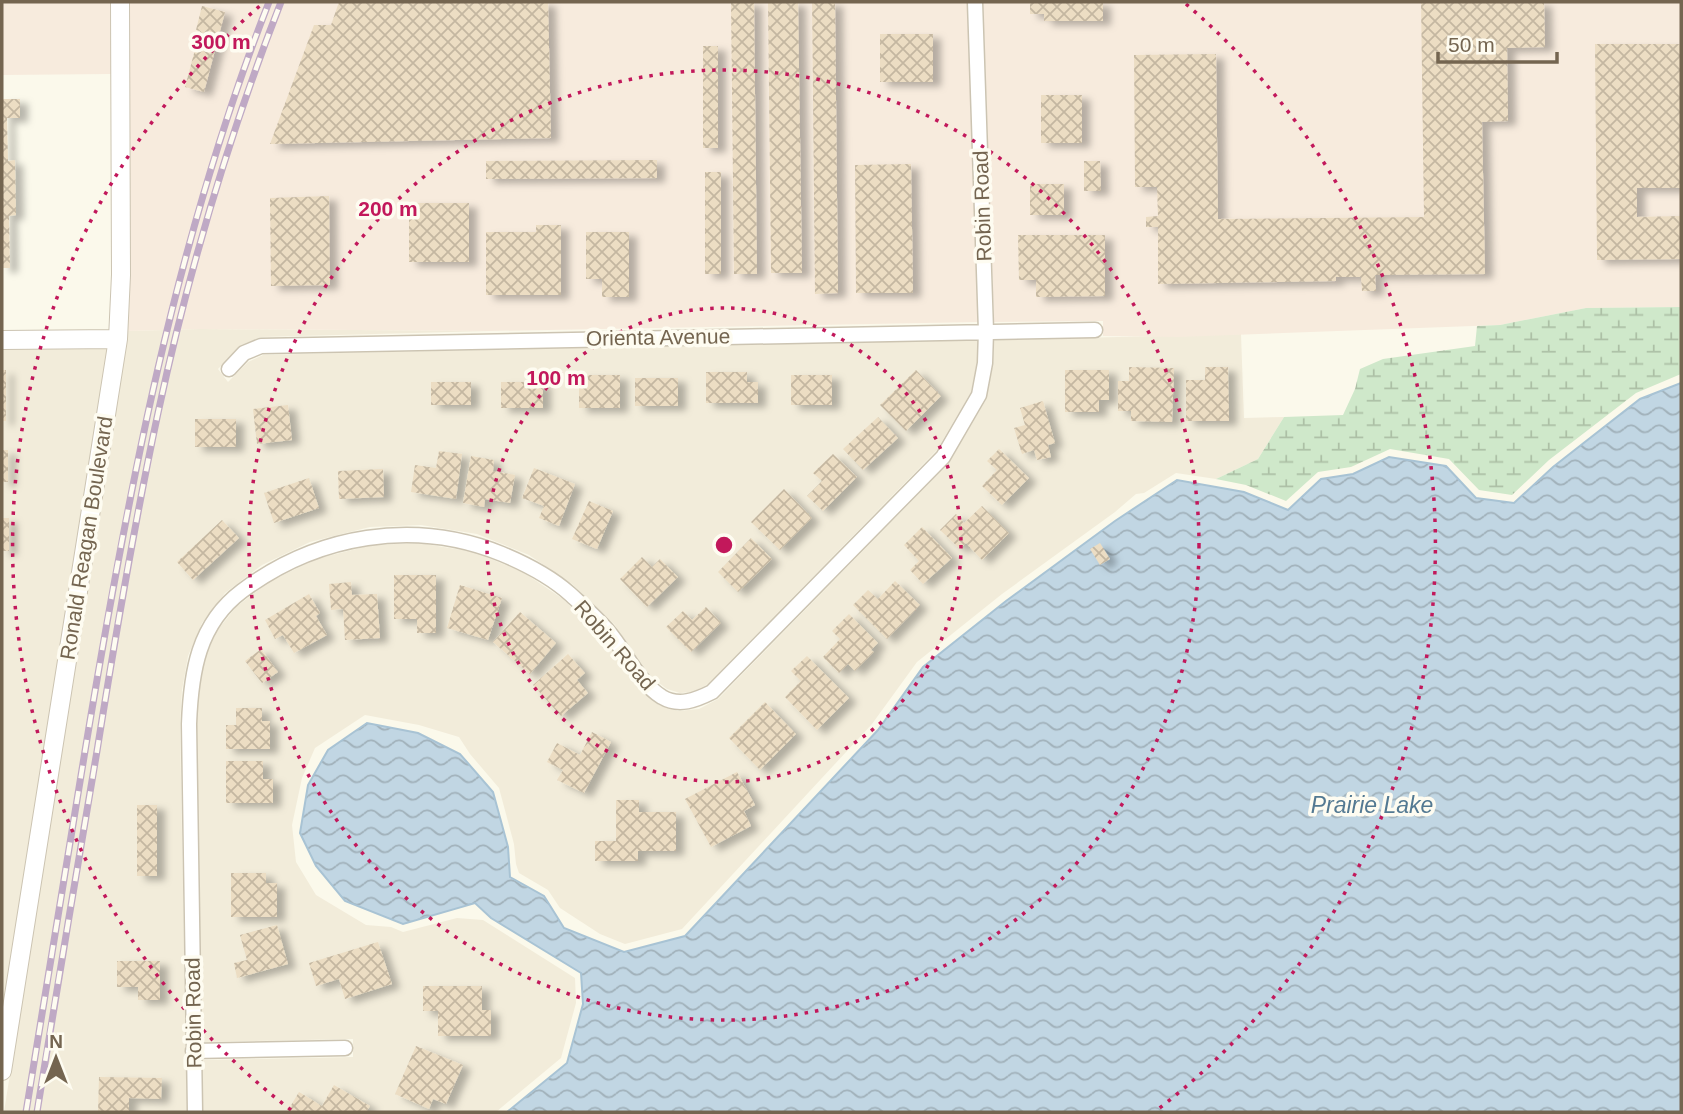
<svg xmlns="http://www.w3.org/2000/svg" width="1683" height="1114" viewBox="0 0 1683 1114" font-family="Helvetica,sans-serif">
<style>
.residential{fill:#f2ecda}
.commercial{fill:#f7ebdd}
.wetland{fill:url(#wetland-marsh)}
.water{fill:url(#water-waves);stroke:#a8c3d4;stroke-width:2}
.building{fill:url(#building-cross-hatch);filter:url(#shadow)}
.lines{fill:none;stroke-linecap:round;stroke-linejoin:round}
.minor-casing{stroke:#ccc4b2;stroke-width:17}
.tertiary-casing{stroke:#ccc4b2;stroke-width:20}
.minor{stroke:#fff;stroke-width:14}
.tertiary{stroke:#fff;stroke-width:18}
.rail-casing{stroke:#bfa9c5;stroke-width:7}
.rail{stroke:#fefcf1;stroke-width:4.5;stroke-dasharray:13;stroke-linecap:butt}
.ring{fill:none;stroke:#c2185b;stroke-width:3.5;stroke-dasharray:3.5 7}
.labels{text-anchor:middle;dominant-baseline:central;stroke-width:7;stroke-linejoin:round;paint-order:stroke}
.street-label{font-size:21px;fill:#746550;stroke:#fefcf1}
.water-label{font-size:23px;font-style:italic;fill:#537992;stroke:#fefcf1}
.centre{fill:#c2185b;stroke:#fefcf1;stroke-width:3.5}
.ring-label{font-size:21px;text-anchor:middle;font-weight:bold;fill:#c2185b;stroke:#fefcf1;stroke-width:7;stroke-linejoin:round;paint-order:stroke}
</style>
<defs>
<pattern id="wetland-marsh" width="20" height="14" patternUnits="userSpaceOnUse" patternTransform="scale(1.75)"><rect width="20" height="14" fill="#cfe8ca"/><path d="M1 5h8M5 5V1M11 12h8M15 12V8" fill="none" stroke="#adc0a6"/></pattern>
<pattern id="water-waves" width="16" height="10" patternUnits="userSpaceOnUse" patternTransform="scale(1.75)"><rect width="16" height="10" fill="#c1d6e3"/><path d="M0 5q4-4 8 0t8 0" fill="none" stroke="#a1b1ba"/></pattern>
<pattern id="building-cross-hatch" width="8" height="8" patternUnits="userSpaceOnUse" patternTransform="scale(1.75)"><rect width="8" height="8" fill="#ecddc3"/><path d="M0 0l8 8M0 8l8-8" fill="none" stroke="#c4b7a1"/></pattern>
<filter id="shadow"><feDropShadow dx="8" dy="4.5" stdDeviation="3.5" flood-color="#0004"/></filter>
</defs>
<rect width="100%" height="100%" fill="#fbf9eb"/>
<!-- residential -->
<path class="residential" d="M200 329 489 331 261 337 241 345 218 369 228 382 248 362 263 355 341 353 978 340 977 362 971 392 937 450 708 684 693 692 680 693 667 689 651 677 614 624 572 584 529 555 477 534 421 525 370 527 310 542 262 565 225 593 202 623 188 656 182 690 180 724 187 1112H4L127 331Z
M1241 334 1244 418 1284 417 1258 459 1216 479 1176 473 1144 493 1136 494 1115 512 1002 594 917 662 872 724 682 929 625 944 600 934 560 908 548 890 519 873 516 864 514 844 499 788 470 754 459 737 419 725 365 715 315 748 302 778 292 825 296 862 316 895 366 925 391 927 403 932 457 918 483 920 575 978 576 1003 561 1058 496 1112H203L202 1060 353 1057V1039L202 1042 196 724 198 692 203 663 216 632 236 607 269 582 316 559 372 545 419 543 474 552 523 572 563 599 602 637 640 689 659 705 678 711 699 709 718 699 949 463 986 400 993 365 994 340Z
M108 348 26 859 2 1016V349Z"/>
<!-- commercial -->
<path class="commercial" d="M2 2H112L111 74 2 75Z
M128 2H967L978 322 489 331 200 329 126 331Z
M983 2H1681V307L1586 308 1500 325 1179 337 1103 336V321L994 322Z"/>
<!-- wetland -->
<path class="wetland" d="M1681 307V374L1636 393 1549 460 1512 495 1479 490 1449 459 1390 449 1351 467 1318 472 1286 501 1246 485 1216 479 1258 459 1284 417 1343 415 1355 389 1360 369 1383 359 1475 346 1477 326 1500 325 1586 308Z"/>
<!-- water -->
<path class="water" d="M1681 383V1112H507L567 1063 583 1004 581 973 491 918 475 903 403 924 345 901 316 866 300 833 308 785 328 750 367 723 418 733 460 754 493 792 508 847 510 877 544 896 564 928 624 952 685 936 878 730 923 667 1006 601 1115 521 1177 480 1244 492 1288 510 1321 479 1353 474 1389 457 1446 466 1476 498 1514 503 1553 467 1640 399Z"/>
<!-- building -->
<path class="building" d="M339 2H548L551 138 270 144 314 25H331Z
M731 2H754L757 274H734Z
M768 2H798L802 273H771Z
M812 2H835L838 293 815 294Z
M1030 2H1103V21H1044V14H1030Z
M1421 2H1544L1545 47 1507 48 1508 121 1482 122 1485 274 1375 275 1376 291H1362L1361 277H1336V281L1158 284V227H1146V217L1158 216 1157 187H1135L1134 55 1216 54 1218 219 1424 217Z
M202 6 225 12 204 92 185 87 200 31 196 30Z
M880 34H933V82H880Z
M1595 44H1681V188H1637V217L1681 216V259L1597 260Z
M703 46H718V148H703Z
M1041 95H1082V143H1041Z
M2 99H20V118H7L8 161 15 160 16 215 9 216 10 268H2Z
M657 160V178L486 179V161Z
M1084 161H1100L1101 191H1084Z
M911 164 913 293H856L855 165Z
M705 172H721V274H705Z
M1030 184H1064V215H1030Z
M329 196 330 285 271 286 270 198Z
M409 203H469V262H409Z
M536 225H561V295H486V232H536Z
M586 232H629V297H602V279H586Z
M1018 235H1105V296L1036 297V280H1019Z
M1129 367 1174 368 1172 422 1131 421V411H1118V381H1129Z
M1205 367H1228L1229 421H1186V380H1205Z
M2 370H6V421H2Z
M916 370 941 396 906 431 880 405Z
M1065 370H1109V400H1099V412H1065Z
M706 372H747V382H758V403H706Z
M579 375H620V408H579Z
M791 375H832V405H791Z
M635 378H678V406H635Z
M431 382H471V405H431Z
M501 382H543V408H501Z
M1043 401 1055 443 1048 445 1051 457 1037 460 1034 450 1022 454 1014 428 1025 425 1020 408Z
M288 405 292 440 257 444 253 409Z
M878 417 898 438 863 470 843 449Z
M195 419H236V447H195Z
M999 449 1029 478 1002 505 982 486 997 470 987 461Z
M2 450H8V482H2Z
M439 451 462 454 456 499 411 492 415 465 436 468Z
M833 454 857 477 823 511 807 496 822 481 813 473Z
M471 456 494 460 493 471 515 475 510 503 485 499 484 507 463 503Z
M534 468 575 484 559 526 539 518 544 506 522 498Z
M383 469 384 497 339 499 338 471Z
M309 478 319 508 274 523 264 493Z
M784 489 812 518 780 550 751 522Z
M589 501 613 511 597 549 572 539Z
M982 506 1009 533 982 560 966 543 960 549 940 530 956 514 964 523Z
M2 518H9V551H2Z
M222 520 239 538 193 580 177 562Z
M922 527 952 558 923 584 910 570 919 561 904 545Z
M751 538 772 559 738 592 718 572Z
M1100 543 1110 559 1100 565 1090 549Z
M642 557 652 567 660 559 678 577 647 607 620 579Z
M394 575H436V633H417V619H394Z
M895 581 920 605 887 639 853 605 868 590 878 599Z
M351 582 352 595 377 594 380 638 345 640 343 609 331 610 329 584Z
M460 585 502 598 488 640 447 628Z
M309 594 320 613 316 616 327 635 294 653 283 635 275 639 265 620Z
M706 607 721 623 691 652 666 627 683 611 692 620Z
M520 612 556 643 530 674 493 642Z
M849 614 878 643 871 650 874 652 855 671 848 664 839 673 823 657 840 639 832 631Z
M261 649 278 672 262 683 245 661Z
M568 654 585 673 577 680 588 693 561 716 533 685Z
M807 656 849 698 817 730 785 697 801 681 791 671Z
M765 702 796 734 760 770 729 738Z
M236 708H262V721H270V749H226V725H236Z
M592 732 611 742 584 793 557 780 563 770 547 762 557 743 580 755Z
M226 761H263V779H273V803H226Z
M737 772 755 805 744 811 751 826 711 847 685 799Z
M616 800H639V812H676V851H638V861H595V841H616Z
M137 805H157V876H137Z
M231 873H266V883H277V917H231Z
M277 925 288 964 237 978 234 963 247 960 240 935Z
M378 942 392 984 345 999 339 979 316 986 309 963Z
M117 961H160V1000H138V987H117Z
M423 986H482V1010H491V1036H438V1011H423Z
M416 1046 463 1065 446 1104 433 1099 429 1109 395 1094Z
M99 1077 162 1078 161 1099 129 1098V1112H98Z
M334 1085 370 1106 366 1112H287L299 1092 322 1106Z"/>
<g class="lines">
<defs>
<path id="minor" d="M229 369 244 353 261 346 1095 330
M193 1051 345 1048
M195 1112 189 724C191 672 198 624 242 591 317 535 414 518 502 554 526 564 551 577 570 594 583 606 597 618 608 631 626 652 638 682 662 697 679 707 696 700 712 692L943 457 979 395 985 363 986 331 975 2"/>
<path id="tertiary" d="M2 340 118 339
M2 1071 118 339 121 275 120 2"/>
</defs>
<!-- minor casing -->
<use href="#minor" class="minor-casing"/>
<!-- tertiary casing -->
<use href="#tertiary" class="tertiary-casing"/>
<!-- minor -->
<use href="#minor" class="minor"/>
<!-- tertiary -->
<use href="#tertiary" class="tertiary"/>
<defs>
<path id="rail" d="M26 1112C46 990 66 867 86 745 128 492 175 241 269 2
M37 1112C56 992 77 871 97 751 115 638 134 525 158 413 188 273 229 135 281 2"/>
</defs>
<!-- rail casing -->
<use href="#rail" class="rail-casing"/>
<!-- rail -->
<use href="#rail" class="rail"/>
</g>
<!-- distance rings -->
<g class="ring">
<circle cx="724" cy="545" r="237"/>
<circle cx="724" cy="545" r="475"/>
<path d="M291 1110A712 712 0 0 1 262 4M1186 4A712 712 0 0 1 1157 1110"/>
</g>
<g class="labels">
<!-- street labels -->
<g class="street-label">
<text transform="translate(982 206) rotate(-92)">Robin Road</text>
<text transform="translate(658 337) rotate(-1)">Orienta Avenue</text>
<text transform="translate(86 538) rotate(-81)">Ronald Reagan Boulevard</text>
<text transform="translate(615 645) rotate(49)">Robin Road</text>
<text transform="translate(193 1013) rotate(-91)">Robin Road</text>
</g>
<!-- water labels -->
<g class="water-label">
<text x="1372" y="805">Prairie Lake</text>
</g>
</g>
<circle cx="724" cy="545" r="10" class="centre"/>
<g class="ring-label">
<text x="221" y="49">300 m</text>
<text x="388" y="216">200 m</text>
<text x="556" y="385">100 m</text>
</g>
<!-- border -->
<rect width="1683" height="1114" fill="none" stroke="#746550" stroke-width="7"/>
<!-- north arrow -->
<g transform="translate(56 1058)" stroke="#fefcf1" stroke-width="5" paint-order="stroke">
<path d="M0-5L12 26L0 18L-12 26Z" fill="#746550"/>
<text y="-10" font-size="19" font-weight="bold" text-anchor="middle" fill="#746550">N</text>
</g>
<!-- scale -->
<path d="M1438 52v10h119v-10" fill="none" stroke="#746550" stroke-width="3.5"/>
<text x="1448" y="52" font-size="21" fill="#746550" stroke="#fefcf1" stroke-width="5" paint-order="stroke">50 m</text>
</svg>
